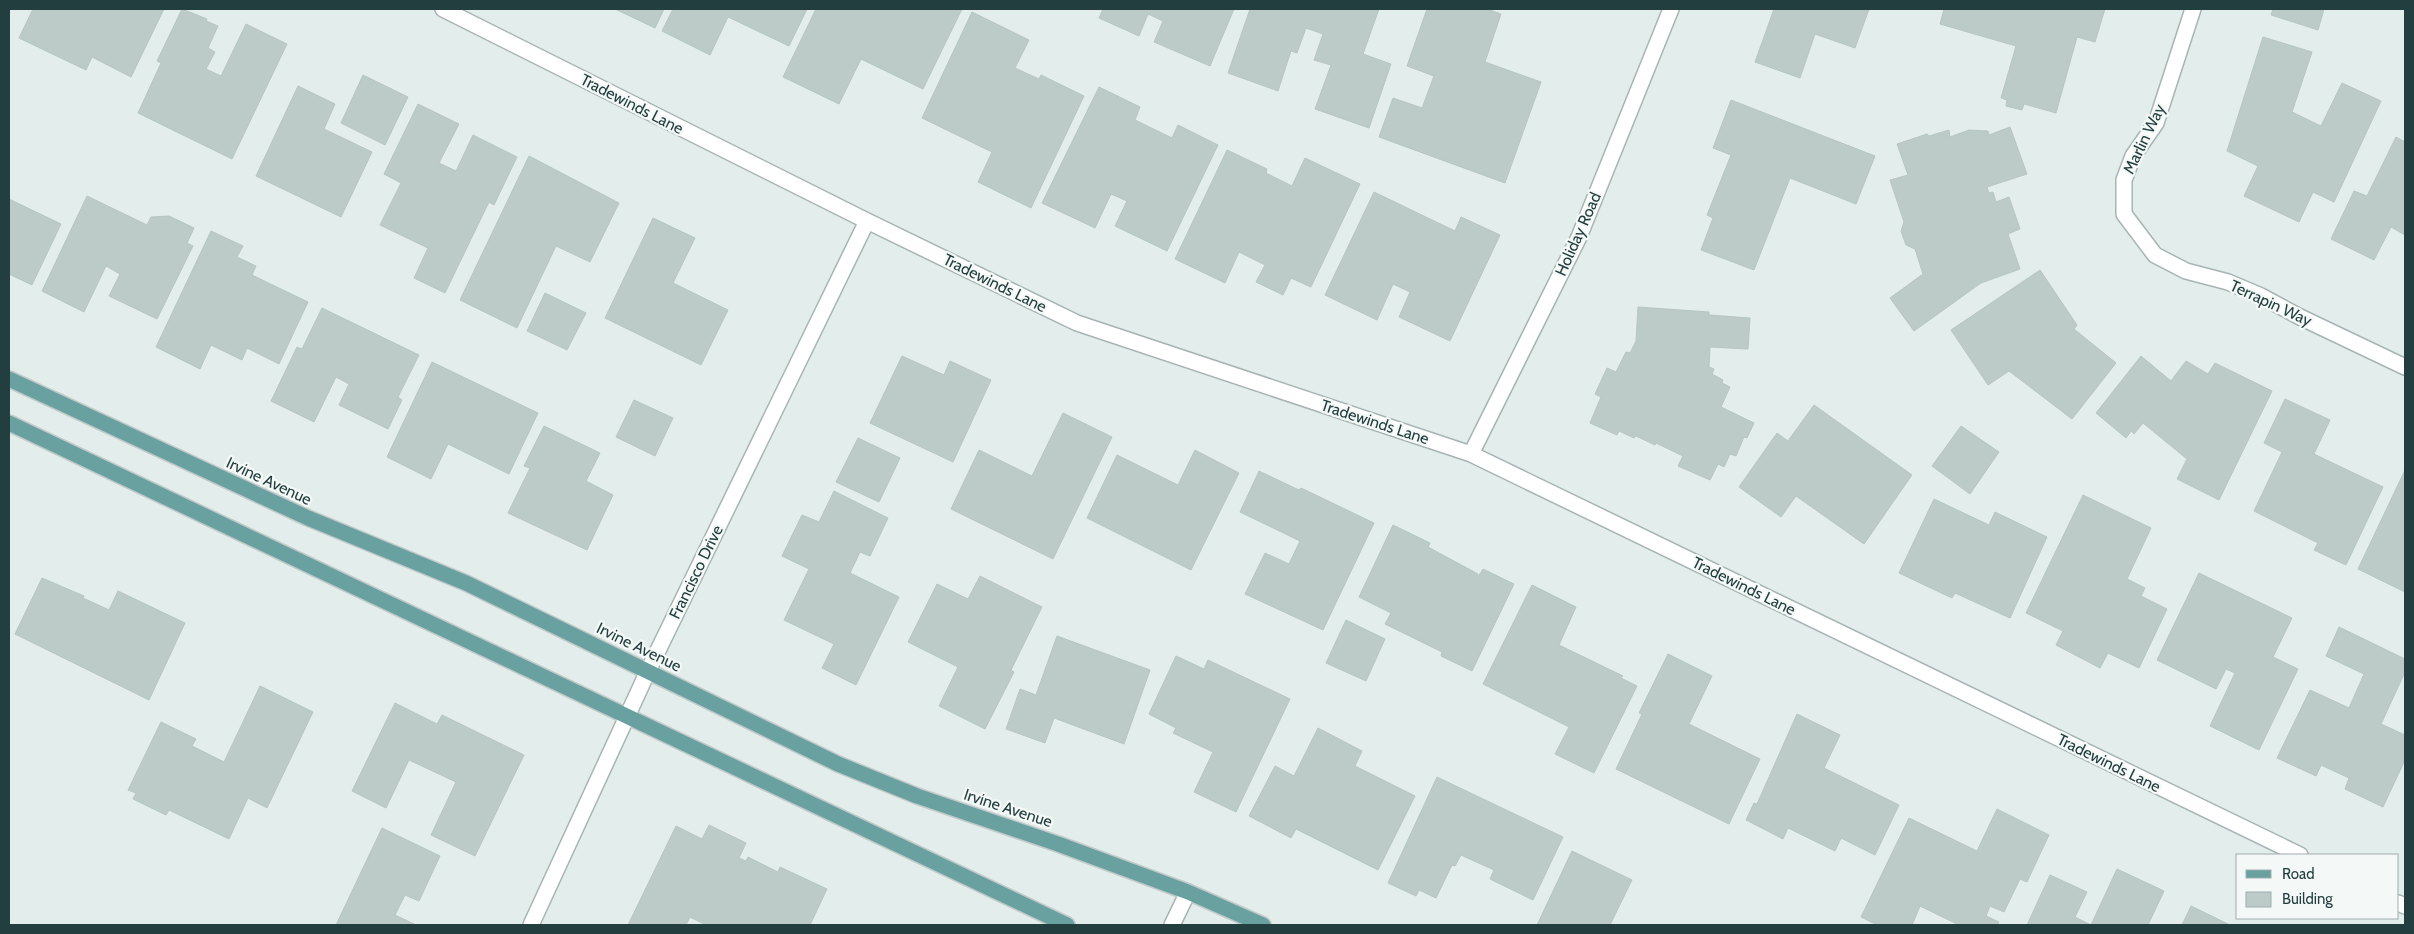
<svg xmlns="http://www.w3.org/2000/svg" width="2414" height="934" viewBox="0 0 2414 934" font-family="Cabin,sans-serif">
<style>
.building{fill:#bccac8;stroke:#b6c6c4}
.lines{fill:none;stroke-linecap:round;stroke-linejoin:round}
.minor-casing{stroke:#a6b5b4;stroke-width:18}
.major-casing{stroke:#c1c9c9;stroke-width:18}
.minor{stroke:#fff;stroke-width:15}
.major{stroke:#69a1a1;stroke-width:15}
.labels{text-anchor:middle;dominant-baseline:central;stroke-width:4.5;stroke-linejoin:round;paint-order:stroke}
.street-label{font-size:16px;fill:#233e3e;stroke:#f4f9f8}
</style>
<rect width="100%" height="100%" fill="#e3edeb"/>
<!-- building -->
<path class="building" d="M33 9H164L131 77 92 57 86 70 19 38Z
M182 9 207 19 206 21 218 26 208 48 215 52 206 69 221 76 246 24 287 44 232 159 138 113 161 63 157 61Z
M615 9H664L655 28Z
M673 9H807L789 46 728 17 710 55 662 31Z
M816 9H962L923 89 861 59 839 104 783 77Z
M1103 9H1234L1210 66 1154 42 1163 21 1148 14 1139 36 1099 18Z
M1250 9H1379L1363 54 1391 64 1369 128 1315 109 1331 65 1314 60 1323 34 1306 28 1297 53 1291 51 1278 91 1228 73Z
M1427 9H1487L1501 14 1485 62 1541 82 1505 183 1379 137 1393 98 1422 108 1434 76 1407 66Z
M1774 9H1869L1855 48 1815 34 1800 78 1755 62Z
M1944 9H2105L2095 42 2077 37 2056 113 2024 104 2022 110 2006 106 2007 100 2001 98 2016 46 1940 24Z
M2273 9H2324L2318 30 2271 15Z
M972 12 1029 40 1015 68 1039 79 1041 75 1084 96 1031 208 978 182 992 152 922 118Z
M2263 37 2312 52 2292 112 2321 126 2342 83 2381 101 2334 202 2313 192 2299 222 2244 196 2258 166 2227 151Z
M363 75 408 97 385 145 341 123Z
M298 86 335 104 324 129 372 152 341 217 256 176Z
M1099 87 1140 107 1135 120 1172 138 1178 125 1218 145 1167 251 1115 226 1127 201 1111 194 1095 228 1042 203Z
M1731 100 1875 156 1856 204 1790 178 1754 270 1701 250 1713 218 1707 215 1731 155 1713 148Z
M418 104 459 124 439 163 456 171 473 135 517 157 494 205 489 202 445 293 414 278 428 248 380 225 401 183 384 174Z
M2010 127 2027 174 1987 187 1989 193 1993 192 1996 202 2009 197 2020 229 2008 234 2020 269 1981 283 1914 331 1890 298 1923 274 1915 249 1906 245 1901 231 1904 222 1890 180 1908 175 1897 144 1927 134 1929 136 1949 130 1950 137 1969 130 1988 131 1989 135Z
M2396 137 2405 142V235L2391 227 2374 260 2331 239 2354 191 2367 196Z
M1227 150 1267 169 1266 173 1292 186 1305 158 1360 184 1311 287 1291 278 1283 295 1256 282 1265 265 1239 252 1225 283 1175 259Z
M529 156 619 203 590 262 556 246 517 328 460 300Z
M1374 192 1455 231 1461 217 1500 235 1450 341 1399 317 1410 292 1393 284 1377 320 1325 295Z
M87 196 147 225 151 217 169 216 194 228 187 243 193 246 157 319 109 296 120 274 106 266 84 312 42 291Z
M9 199 61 224 32 285 9 274Z
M653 218 695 238 673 283 728 310 701 365 605 318Z
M211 231 243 246 237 257 256 266 252 275 308 302 279 364 247 348 242 360 211 345 200 369 156 347Z
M2040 270 2077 325 2074 329 2116 363 2072 419 2009 371 1988 385 1951 330Z
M545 293 586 313 567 350 527 331Z
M1638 307 1709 312V315L1750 318 1748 349 1710 347 1709 367 1714 369 1712 374 1723 380 1722 383 1730 387 1721 407 1754 423 1747 438 1744 437 1736 456 1730 454 1724 467 1718 464 1710 480 1678 466 1683 456 1656 443 1655 445 1636 436 1634 438 1619 431 1617 435 1590 423 1601 397 1595 394 1607 368 1616 372 1626 352 1630 353 1636 341Z
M322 308 419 355 398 397 402 400 388 429 339 405 349 384 336 377 314 422 271 401 297 347 302 349Z
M902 356 944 375 950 361 991 380 953 462 870 423Z
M2141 356 2171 381 2186 361 2208 374 2215 363 2272 391 2219 500 2177 479 2187 459 2143 423 2134 434 2131 431 2126 438 2096 413Z
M432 362 538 413 509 474 448 444 431 479 387 457Z
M2285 399 2330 420 2314 454 2383 487 2346 565 2314 550 2318 543 2254 511 2282 452 2264 443Z
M634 400 673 418 655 456 616 437Z
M1814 405 1912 475 1864 544 1796 496 1781 517 1739 487 1777 433 1788 441Z
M1063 413 1112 437 1053 559 951 509 979 450 1032 476Z
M544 426 600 453 586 481 613 495 587 550 508 513 530 468 524 466Z
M1961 426 1999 452 1970 494 1932 466Z
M858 438 900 458 879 502 836 482Z
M1195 450 1239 473 1191 570 1087 518 1117 455 1178 485Z
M2405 470V592L2358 569Z
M1259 471 1299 490 1301 488 1374 523 1323 630 1245 594 1265 553 1289 564 1300 541 1240 512Z
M834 491 888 518 870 556 860 552 850 573 899 597 856 685 822 668 834 644 784 620 809 569 782 556 802 515 819 522Z
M2083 495 2151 528 2127 579 2145 588 2141 596 2167 609 2139 668 2108 653 2100 668 2056 645 2063 631 2026 613Z
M1934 499 1989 525 1995 512 2047 537 2010 618 1955 593 1952 598 1899 573Z
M1393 525 1430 543 1428 547 1478 574V577L1483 569 1514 584 1472 671 1441 656 1442 652 1385 624 1391 613 1359 597Z
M2199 573 2292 618 2273 657 2298 669 2259 750 2210 726 2235 673 2226 669 2216 689 2157 660Z
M980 576 1042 607 1011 670 1014 672 985 729 939 706 958 667 908 642 937 584 968 599Z
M42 578 84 596 83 598 109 610 118 591 185 623 149 700 15 634Z
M1532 585 1576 607 1559 645 1623 676 1621 678 1637 686 1594 773 1555 754 1569 727 1483 684Z
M1346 620 1385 639 1366 681 1326 663Z
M2339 627 2405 659V672L2381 724 2405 735V760L2383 807 2345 789 2349 778 2321 765 2316 776 2277 758 2310 690 2349 708 2364 674 2326 656Z
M1057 636 1150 670 1124 744 1054 718 1045 743 1006 729 1020 689 1036 695Z
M1668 654 1712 676 1689 724 1760 759 1729 824 1616 769 1642 714 1639 713Z
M1176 656 1204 669 1208 660 1290 699 1236 812 1194 792 1213 752 1173 733 1176 728 1149 714Z
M260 686 313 712 267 808 248 798 229 839 169 810 166 815 133 799 136 793 128 790 161 722 196 739 192 746 224 762Z
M395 703 437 724 442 715 524 755 475 856 431 835 456 782 409 760 386 808 352 791Z
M1797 714 1840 735 1824 768 1899 805 1875 855 1841 838 1835 851 1788 828 1783 839 1746 820 1754 803 1757 804Z
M1318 728 1362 751 1355 766 1415 796 1378 870 1296 829 1291 838 1249 816 1275 766 1294 776Z
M1437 777 1563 837 1533 900 1490 879 1494 870 1461 855 1455 866 1452 865 1436 898 1419 890 1416 896 1388 883Z
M1997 809 2049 835 2027 882 2020 879 2004 912 1990 906 1986 916 1999 922 1997 925H1959L1920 906 1912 925H1877L1861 917 1909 818 1977 851Z
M709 825 746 843 739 858 746 861 748 857 778 872 780 867 827 889 810 925H706L690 917 686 925H628L676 826 702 839Z
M382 828 440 856 419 901 405 895 395 915 416 925H336Z
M1572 851 1632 880 1610 925H1537Z
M2117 869 2164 891 2148 925H2027L2050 875 2087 892 2075 917 2091 925Z
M2191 906 2230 925H2182Z"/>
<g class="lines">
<defs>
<path id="minor" d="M443 9 867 221 1077 323 1471 454 2300 855
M2193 9 2156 123 2133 156 2124 180V214L2155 255 2186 271 2228 282 2261 296 2300 317 2405 367
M1471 454 1579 237 1671 9
M2398 903 2405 906
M531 925 648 671 867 221
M1172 925 1188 892"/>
<path id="major" d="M9 379 308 518 466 583 838 764 917 796 1058 844 1188 892 1263 925
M9 423 1067 925"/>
</defs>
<!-- minor casing -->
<use href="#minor" class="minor-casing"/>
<!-- major casing -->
<use href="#major" class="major-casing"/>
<!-- minor -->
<use href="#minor" class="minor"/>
<!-- major -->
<use href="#major" class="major"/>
</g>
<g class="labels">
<!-- street labels -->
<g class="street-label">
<text transform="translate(632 104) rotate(27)">Tradewinds Lane</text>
<text transform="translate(2144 139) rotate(-64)">Marlin Way</text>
<text transform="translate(1578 234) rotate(-66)">Holiday Road</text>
<text transform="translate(995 283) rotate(26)">Tradewinds Lane</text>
<text transform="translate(2271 303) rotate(25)">Terrapin Way</text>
<text transform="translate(1375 422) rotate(18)">Tradewinds Lane</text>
<text transform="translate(269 481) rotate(25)">Irvine Avenue</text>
<text transform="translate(696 572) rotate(-64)">Francisco Drive</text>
<text transform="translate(1744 586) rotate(26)">Tradewinds Lane</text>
<text transform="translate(639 647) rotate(26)">Irvine Avenue</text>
<text transform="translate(2109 763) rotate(26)">Tradewinds Lane</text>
<text transform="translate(1008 808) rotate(18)">Irvine Avenue</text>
</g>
</g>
<!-- border -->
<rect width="2414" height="934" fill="none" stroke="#233e3e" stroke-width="20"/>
<!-- legend -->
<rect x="2236" y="854" width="162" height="65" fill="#f4f9f8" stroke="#a0aeae"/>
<rect x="2246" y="870" width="25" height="8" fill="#69a1a1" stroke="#a0aeae"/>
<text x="2282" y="879" font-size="15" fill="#233e3e">Road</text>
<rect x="2246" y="892" width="25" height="15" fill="#bccac8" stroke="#a0aeae"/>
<text x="2282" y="904" font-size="15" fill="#233e3e">Building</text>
</svg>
